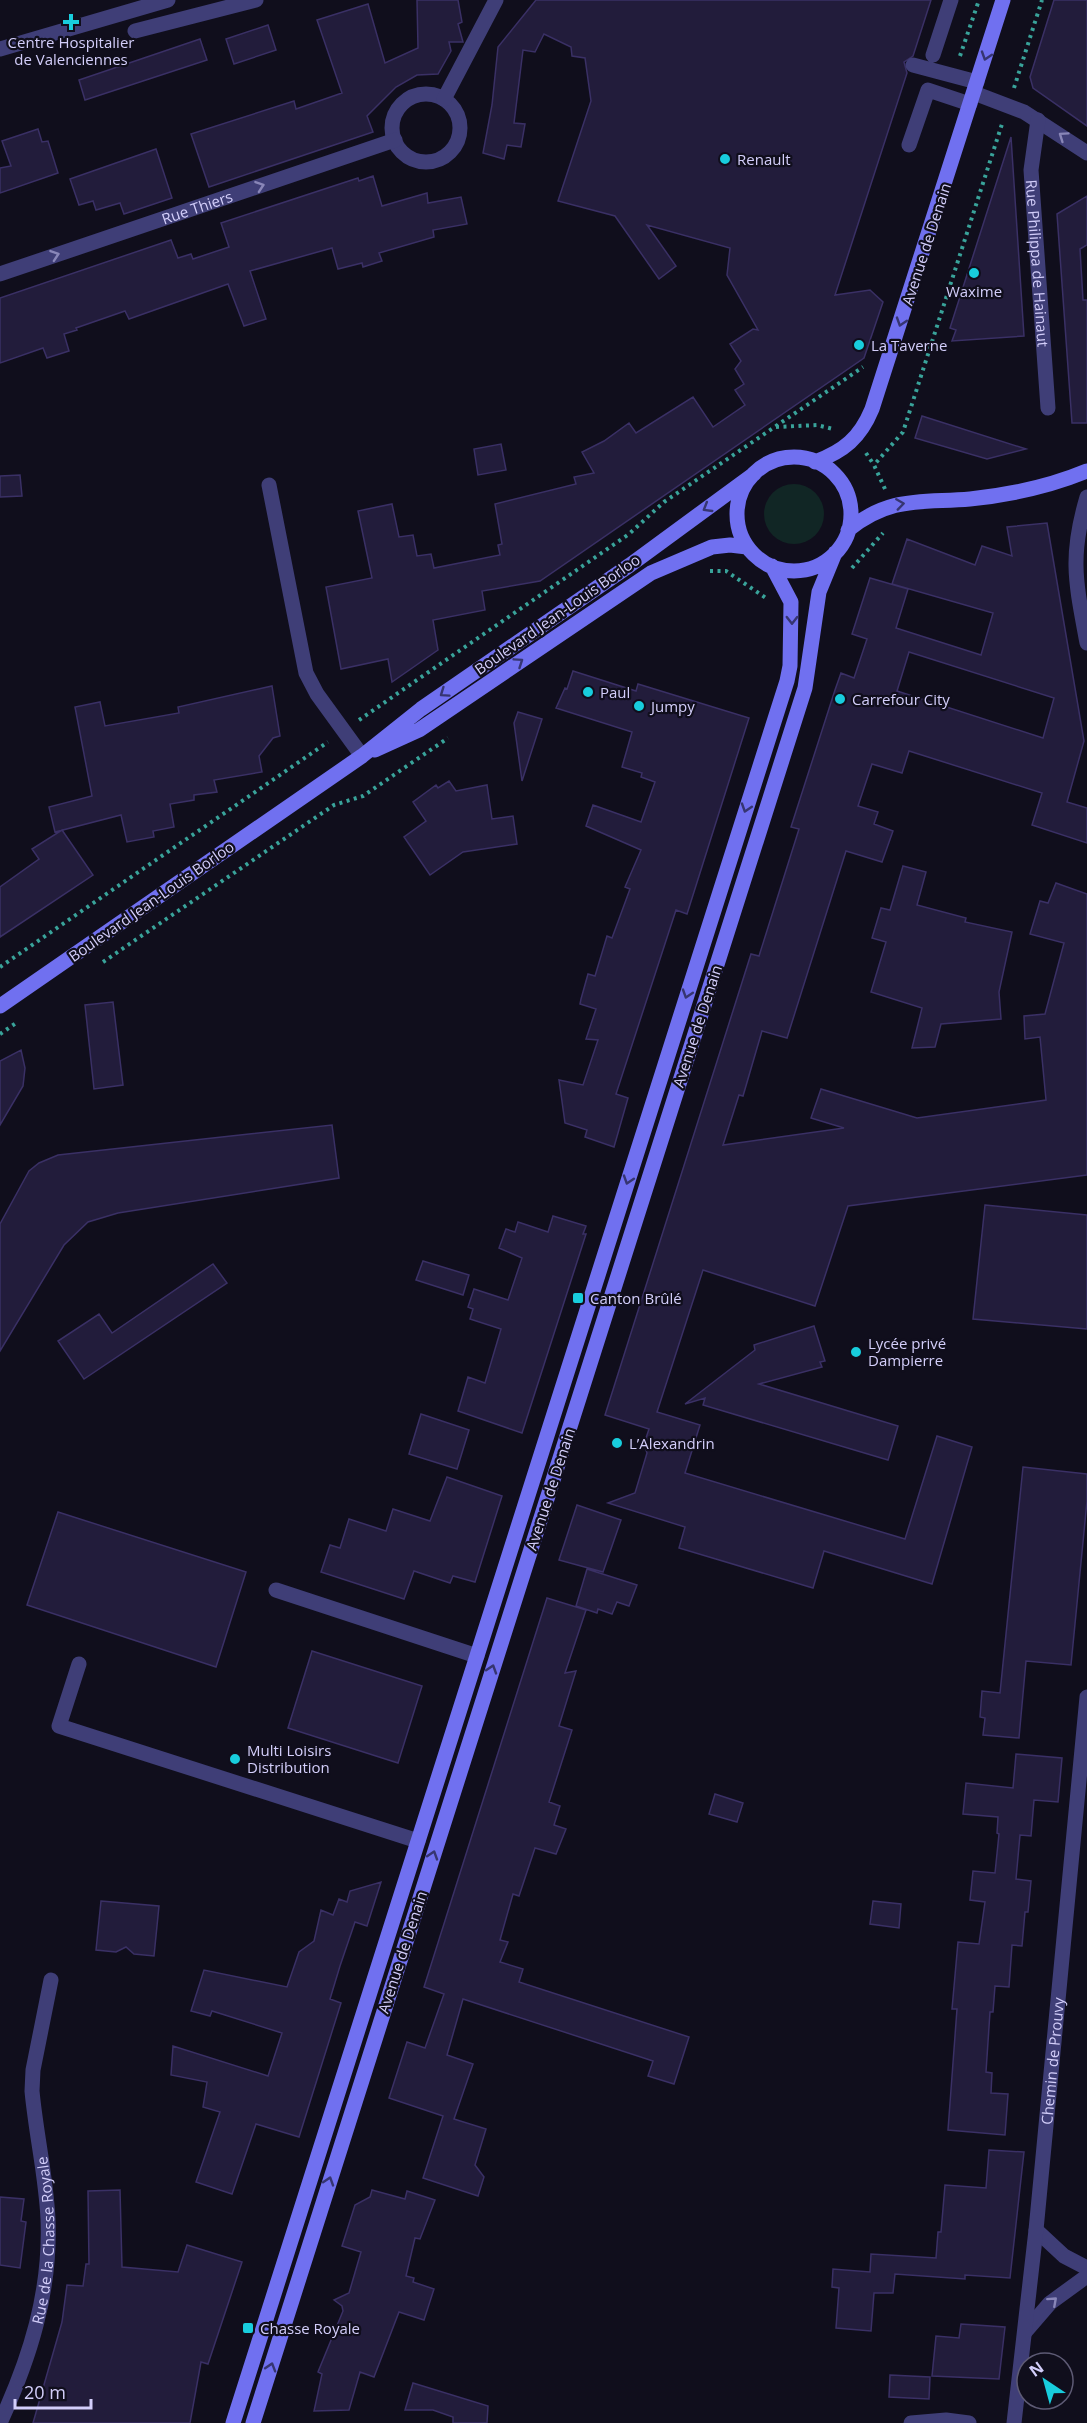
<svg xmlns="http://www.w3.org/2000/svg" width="1087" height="2423" viewBox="0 0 1087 2423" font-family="'Open Sans',sans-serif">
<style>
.green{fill:#112625}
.building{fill:#221c3b;stroke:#3a3065;stroke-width:1.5;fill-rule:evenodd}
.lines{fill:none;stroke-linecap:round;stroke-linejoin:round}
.path{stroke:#39a39a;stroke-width:4;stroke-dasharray:3 4.5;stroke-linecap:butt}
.lane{stroke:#3f3e77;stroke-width:15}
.street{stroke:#3f3e77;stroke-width:15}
.secondary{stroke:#7070f0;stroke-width:15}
.oneway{stroke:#363571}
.oneway2{stroke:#8986b8}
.poi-dot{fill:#18cddd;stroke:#100e1c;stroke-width:2}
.labels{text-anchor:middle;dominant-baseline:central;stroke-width:4.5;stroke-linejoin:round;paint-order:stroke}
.poi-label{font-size:15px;fill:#d3cefa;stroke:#100e1c;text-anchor:start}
.street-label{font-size:15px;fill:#d3cefa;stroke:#100e1c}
</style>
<rect width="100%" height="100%" fill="#100e1c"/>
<!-- green -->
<path class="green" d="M764 514a30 30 0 1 1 60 0a30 30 0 1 1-60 0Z"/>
<!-- building -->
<path class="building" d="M417 0H458L462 22 458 24 463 42H449L451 51 438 74 417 75 396 87 367 116 373 132 209 187 191 134 294 101 296 109 342 93 317 20 368 4 385 63 418 48Z
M536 0H931L913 56 904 62 907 73 835 295 870 290 883 302 864 358 540 581 482 591 485 610 433 620 438 650 392 682 388 659 341 669 326 587 372 578 358 511 392 504 399 537 413 535 417 556 431 554 434 568 500 555 498 545 502 544 495 504 576 484 574 477 594 473 582 452 604 441 629 423 636 433 693 397 713 427 745 405 735 390 744 384 735 369 741 361 730 344 753 329 758 330 727 275 730 248 647 225 676 266 659 279 615 216 558 201 591 101 585 58 572 56 571 47 544 34 535 52 523 50 514 123 525 124 521 147 507 145 504 159 483 153 492 105 498 47Z
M1054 0H1087V126L1033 88 1030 77Z
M268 25 276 50 234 64 226 39Z
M200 39 207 60 85 100 79 80Z
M38 129 42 142 48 141 58 173 0 193V168L11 166 2 141Z
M1011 137 1024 336 952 341 956 330 950 328Z
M156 149 172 198 124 214 120 203 96 210 93 201 79 205 70 179Z
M373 176 382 206 427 193 428 203 461 197 467 224 433 230 434 237 379 253 382 261 363 267 362 263 338 269 332 248 250 271 266 319 244 326 228 284 129 319 125 311 76 328 77 330 64 334 69 351 47 358 43 348 0 363V298L171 240 178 258 191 254 193 259 229 247 221 223 358 178 359 181Z
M1087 196V245L1080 249 1083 300H1087V423H1072L1057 214Z
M922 416 1026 449 987 459 915 438Z
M501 444 506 470 478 475 474 449Z
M20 475 22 496 0 497V476Z
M1047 523 1084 741 1067 802 1087 808V843L1032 825 1042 793 909 751 902 773 872 764 858 806 878 812 874 824 893 831 882 862 846 851 787 1038 762 1031 743 1096 739 1095 723 1145 844 1128 811 1118 821 1089 917 1118 1046 1100 1040 1037 1025 1039 1024 1016 1045 1014 1064 943 1030 934 1040 901 1048 903 1056 883 1087 894V1175L848 1206 815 1306 703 1270 657 1412 700 1425 685 1473 905 1539 937 1436 972 1447 932 1584 824 1551 813 1588 679 1548 685 1527 608 1503 635 1493 647 1453 644 1444 649 1429 605 1415 751 954 759 956 799 829 791 827 835 690 841 673 854 678 867 639 852 634 870 578 908 589 896 628 981 655 993 613 892 584 907 539 975 565 982 546 1012 556 1007 527ZM909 652 1054 698 1043 738 897 691Z
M573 671 636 691 638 684 749 718 687 914 676 910 616 1094 628 1098 614 1147 585 1137 587 1130 565 1123 559 1080 583 1085 598 1040 586 1039 596 1009 580 1004 581 999 588 974 595 976 607 936 612 938 630 889 625 887 641 850 586 826 593 805 641 822 655 782 641 777 642 773 622 767 632 732 556 708 565 688 567 689Z
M272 686 280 736 273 738 259 756 262 772 214 780 217 792 194 795V800L170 804 174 827 153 831 154 837 127 842 121 815 55 832 49 807 92 796 75 707 100 702 105 726 179 713 178 707Z
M518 712 542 719 522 781 514 723Z
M449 781 456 791 487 785 492 819 513 816 517 844 463 852 430 875 404 837 426 821 413 802 436 785 438 788Z
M62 830 93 875 0 937V887L39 859 32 849Z
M903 866 926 872 917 905 966 918 965 922 1012 932 999 992 1001 1019 941 1024 935 1047 912 1048 922 1008 871 992 886 942 872 938 881 908 890 910Z
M113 1002 123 1085 94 1089 85 1005Z
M21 1050 25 1068 23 1086 0 1125V1061Z
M332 1125 339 1178 118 1213 88 1222 64 1245 0 1351V1224L29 1171 39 1163 58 1155Z
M985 1205 1087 1215V1329L973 1319Z
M553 1216 586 1226 583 1234H586L522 1433 458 1411 468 1377 485 1383 501 1329 470 1319 473 1309 468 1307 474 1289 508 1300 522 1258 499 1248 506 1229 515 1232 518 1222 548 1232Z
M423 1261 469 1275 463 1295 416 1280Z
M213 1264 227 1283 84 1379 58 1341 99 1314 112 1333Z
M814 1326 825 1361 820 1362 822 1367 759 1384 898 1426 888 1460 703 1405 705 1398 685 1404 755 1350 754 1345Z
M421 1414 469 1430 457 1469 409 1454Z
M1023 1467 1087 1474V1501L1071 1665 1026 1661 1019 1738 983 1735 985 1718 980 1717 982 1691 1000 1693Z
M447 1477 502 1496 475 1582 453 1576 450 1583 414 1571 404 1599 321 1572 330 1545 340 1548 349 1519 386 1531 393 1509 430 1521Z
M577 1505 621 1520 603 1572 559 1560Z
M58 1512 246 1572 216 1667 27 1605Z
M587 1569 637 1585 629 1606 617 1602 612 1614 598 1609 597 1613 576 1606Z
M547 1598 586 1610 565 1673 576 1671 559 1726 572 1730 549 1802 560 1806 554 1825 566 1829 556 1854 535 1848 519 1896 513 1894 500 1940 508 1942 500 1962 523 1969 519 1982 689 2037 674 2084 648 2076 653 2061 463 1999 447 2055 473 2064 454 2119 486 2129 475 2165 484 2177 478 2196 423 2178 443 2116 389 2098 407 2042 425 2048 444 1994 424 1987Z
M312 1651 422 1686 398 1763 288 1728Z
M1016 1754 1062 1758 1058 1802 1034 1800 1031 1836 1020 1835 1016 1879 1031 1881 1028 1912H1025L1022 1946 1012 1945 1009 1987 995 1986 993 2012H990L986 2072 992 2073 991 2093 1008 2094 1005 2135 948 2130 957 2009H952L958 1942 979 1944 985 1902 970 1900 973 1871 995 1873 999 1834 997 1833 998 1817 963 1814 966 1783 1013 1788Z
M715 1794 743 1803 737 1822 709 1814Z
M381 1882 367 1926 355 1922 340 1966 330 1999 341 2003 299 2137 256 2124 232 2194 196 2182 220 2112 203 2107 207 2082 171 2075 173 2046 268 2076 282 2033 212 2011 210 2016 191 2011 204 1970 287 1987 299 1952 314 1941 321 1910 333 1915 339 1899 347 1902 350 1891Z
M101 1901 159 1906 154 1956 134 1954 126 1947 116 1952 96 1950Z
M873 1901 901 1904 899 1928 870 1924Z
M989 2150 1024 2152 1010 2278 965 2275V2279L895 2274 893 2293H874L871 2331 836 2328 839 2288 832 2287 833 2269 870 2272 871 2254 936 2258 938 2232H941L945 2185 986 2188Z
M120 2190 122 2267 178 2272 187 2245 242 2262 208 2364 201 2362 190 2423H33L62 2322 67 2285 83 2286 86 2264H89L88 2191Z
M372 2190 405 2199 407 2191 435 2200 420 2239 415 2238 406 2276 414 2278 413 2282 434 2289 424 2320 399 2312 374 2377 360 2372 349 2410 314 2411 322 2374 318 2372 343 2311 342 2306 334 2300 349 2293 361 2252 342 2246 355 2205 370 2197Z
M0 2197 24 2199 21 2221 26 2222 20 2268 0 2265Z
M961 2324 1005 2327 999 2379 932 2376 936 2336 959 2338Z
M890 2375 930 2377 929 2399 889 2397Z
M413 2383 488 2406 487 2423H453V2417L433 2410H405Z"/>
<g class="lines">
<!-- path -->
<path class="path" d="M960 56 979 0
M1014 88 1042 0
M776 427 817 425 833 429
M866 453 874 465
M885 489 874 465 903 432 1002 124
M852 568 883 533
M710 571H726L766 598
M359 720 629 534 664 502 863 367
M103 962 334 805 363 796 448 738
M0 967 328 742
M0 1034 16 1023"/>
<!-- lane -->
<path class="lane" d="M0 49 168 0
M933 55 951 0
M913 65 977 82
M909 145 928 90 970 104
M269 485 306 673 317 694 362 756
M276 1590 477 1656
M79 1664 59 1726 418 1841
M911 2423 946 2420 969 2423"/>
<!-- street -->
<g class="street">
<path d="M135 31 256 0"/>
<path d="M974 93 1024 112 1087 153"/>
<circle cx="426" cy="128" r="34"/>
<path d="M444 99 496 0"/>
<path id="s1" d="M1038 120 1031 170 1048 408"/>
<path id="s2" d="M0 274 395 140"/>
<path d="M1087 497C1069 558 1076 583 1087 643"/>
<path d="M1036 2230 1064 2256 1087 2268"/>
<path d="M1025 2332 1050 2303 1087 2276"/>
<path id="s3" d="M0 2423C30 2358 51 2292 48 2219 46 2176 36 2134 32 2091L33 2070 51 1980"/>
<path id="s4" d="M1014 2423 1036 2230 1087 1697"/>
</g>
<!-- secondary -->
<path class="secondary" d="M737 514a57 57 0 1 1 114 0a57 57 0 1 1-114 0Z
M815 462C844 451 860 438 872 409L1003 0
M848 530C890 496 921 503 970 499 1009 495 1051 486 1087 471
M375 750 419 730 651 573 712 547 730 545 747 547
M0 1006 362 756 421 709 630 565 754 474
M233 2423 787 681 790 666 791 602 772 566
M253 2423 805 688 819 592 835 553"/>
</g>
<!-- one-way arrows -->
<defs><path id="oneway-chevron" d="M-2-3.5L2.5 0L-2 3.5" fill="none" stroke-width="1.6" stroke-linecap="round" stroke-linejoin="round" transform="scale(1.5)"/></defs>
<g class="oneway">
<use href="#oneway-chevron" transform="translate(986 56) rotate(108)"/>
<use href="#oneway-chevron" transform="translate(901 322) rotate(108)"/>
<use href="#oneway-chevron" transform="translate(900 504) rotate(-8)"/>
<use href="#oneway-chevron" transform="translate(707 508) rotate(149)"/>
<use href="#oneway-chevron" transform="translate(792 620) rotate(90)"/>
<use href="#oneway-chevron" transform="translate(519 662) rotate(-34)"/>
<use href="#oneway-chevron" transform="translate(444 693) rotate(145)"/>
<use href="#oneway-chevron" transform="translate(746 808) rotate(108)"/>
<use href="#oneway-chevron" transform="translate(687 994) rotate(108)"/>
<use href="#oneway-chevron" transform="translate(628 1180) rotate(108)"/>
<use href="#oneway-chevron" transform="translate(492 1669) rotate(-72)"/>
<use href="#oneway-chevron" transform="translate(433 1855) rotate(-72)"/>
<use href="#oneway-chevron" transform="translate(329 2181) rotate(-72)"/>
<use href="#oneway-chevron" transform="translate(271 2367) rotate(-73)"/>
</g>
<g class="oneway2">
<use href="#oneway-chevron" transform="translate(1063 136) rotate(-145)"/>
<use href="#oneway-chevron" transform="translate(260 186) rotate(-19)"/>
<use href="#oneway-chevron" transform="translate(55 255) rotate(-19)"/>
<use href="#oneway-chevron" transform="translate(1053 2301) rotate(-42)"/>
</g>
<!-- markers -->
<g class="poi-dot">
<path d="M68 13h6v6h6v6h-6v6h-6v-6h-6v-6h6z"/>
<circle cx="725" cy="159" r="6"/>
<circle cx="974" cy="273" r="6"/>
<circle cx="859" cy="345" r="6"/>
<circle cx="588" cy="692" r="6"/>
<circle cx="840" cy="699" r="6"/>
<circle cx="639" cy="706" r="6"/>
<rect x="572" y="1292" width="12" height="12" rx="3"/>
<circle cx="856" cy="1352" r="6"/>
<circle cx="617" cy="1443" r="6"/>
<circle cx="235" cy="1759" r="6"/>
<rect x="242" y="2322" width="12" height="12" rx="3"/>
</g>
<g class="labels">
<!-- poi labels -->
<g class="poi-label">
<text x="71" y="42" text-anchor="middle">Centre Hospitalier<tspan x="71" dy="17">de Valenciennes</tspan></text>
<text x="737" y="159">Renault</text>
<text x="974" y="291" text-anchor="middle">Waxime</text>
<text x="871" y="345">La Taverne</text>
<text x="600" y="692">Paul</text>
<text x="852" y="699">Carrefour City</text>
<text x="651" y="706">Jumpy</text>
<text x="590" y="1298">Canton Brûlé</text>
<text x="868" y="1343">Lycée privé<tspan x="868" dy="17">Dampierre</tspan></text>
<text x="629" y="1443">L’Alexandrin</text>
<text x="247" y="1750">Multi Loisirs<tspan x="247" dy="17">Distribution</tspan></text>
<text x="260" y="2328">Chasse Royale</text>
</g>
<!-- street labels -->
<g class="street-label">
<text stroke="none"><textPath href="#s2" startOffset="208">Rue Thiers</textPath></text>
<text transform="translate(926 244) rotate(-72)">Avenue de Denain</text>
<text stroke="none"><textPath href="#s1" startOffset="144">Rue Philippa de Hainaut</textPath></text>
<text transform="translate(557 614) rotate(-35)">Boulevard Jean-Louis Borloo</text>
<text transform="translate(151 901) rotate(-35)">Boulevard Jean-Louis Borloo</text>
<text transform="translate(697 1026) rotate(-72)">Avenue de Denain</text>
<text transform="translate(550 1489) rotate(-72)">Avenue de Denain</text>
<text transform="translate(402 1952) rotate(-72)">Avenue de Denain</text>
<text stroke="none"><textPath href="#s4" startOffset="364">Chemin de Prouvy</textPath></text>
<text stroke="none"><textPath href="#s3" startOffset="190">Rue de la Chasse Royale</textPath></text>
</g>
</g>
<!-- north arrow -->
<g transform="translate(1045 2381) rotate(324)"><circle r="28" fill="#100e1c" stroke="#5e5b75" stroke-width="1.5"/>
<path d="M0-4.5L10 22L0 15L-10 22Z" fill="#18cddd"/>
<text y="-9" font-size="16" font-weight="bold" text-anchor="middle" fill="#d3cefa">N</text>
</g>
<!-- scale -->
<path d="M15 2399v9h76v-9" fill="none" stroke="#d3cefa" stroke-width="3"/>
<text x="24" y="2399" font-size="18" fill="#d3cefa" stroke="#100e1c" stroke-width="4.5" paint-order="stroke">20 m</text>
</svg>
